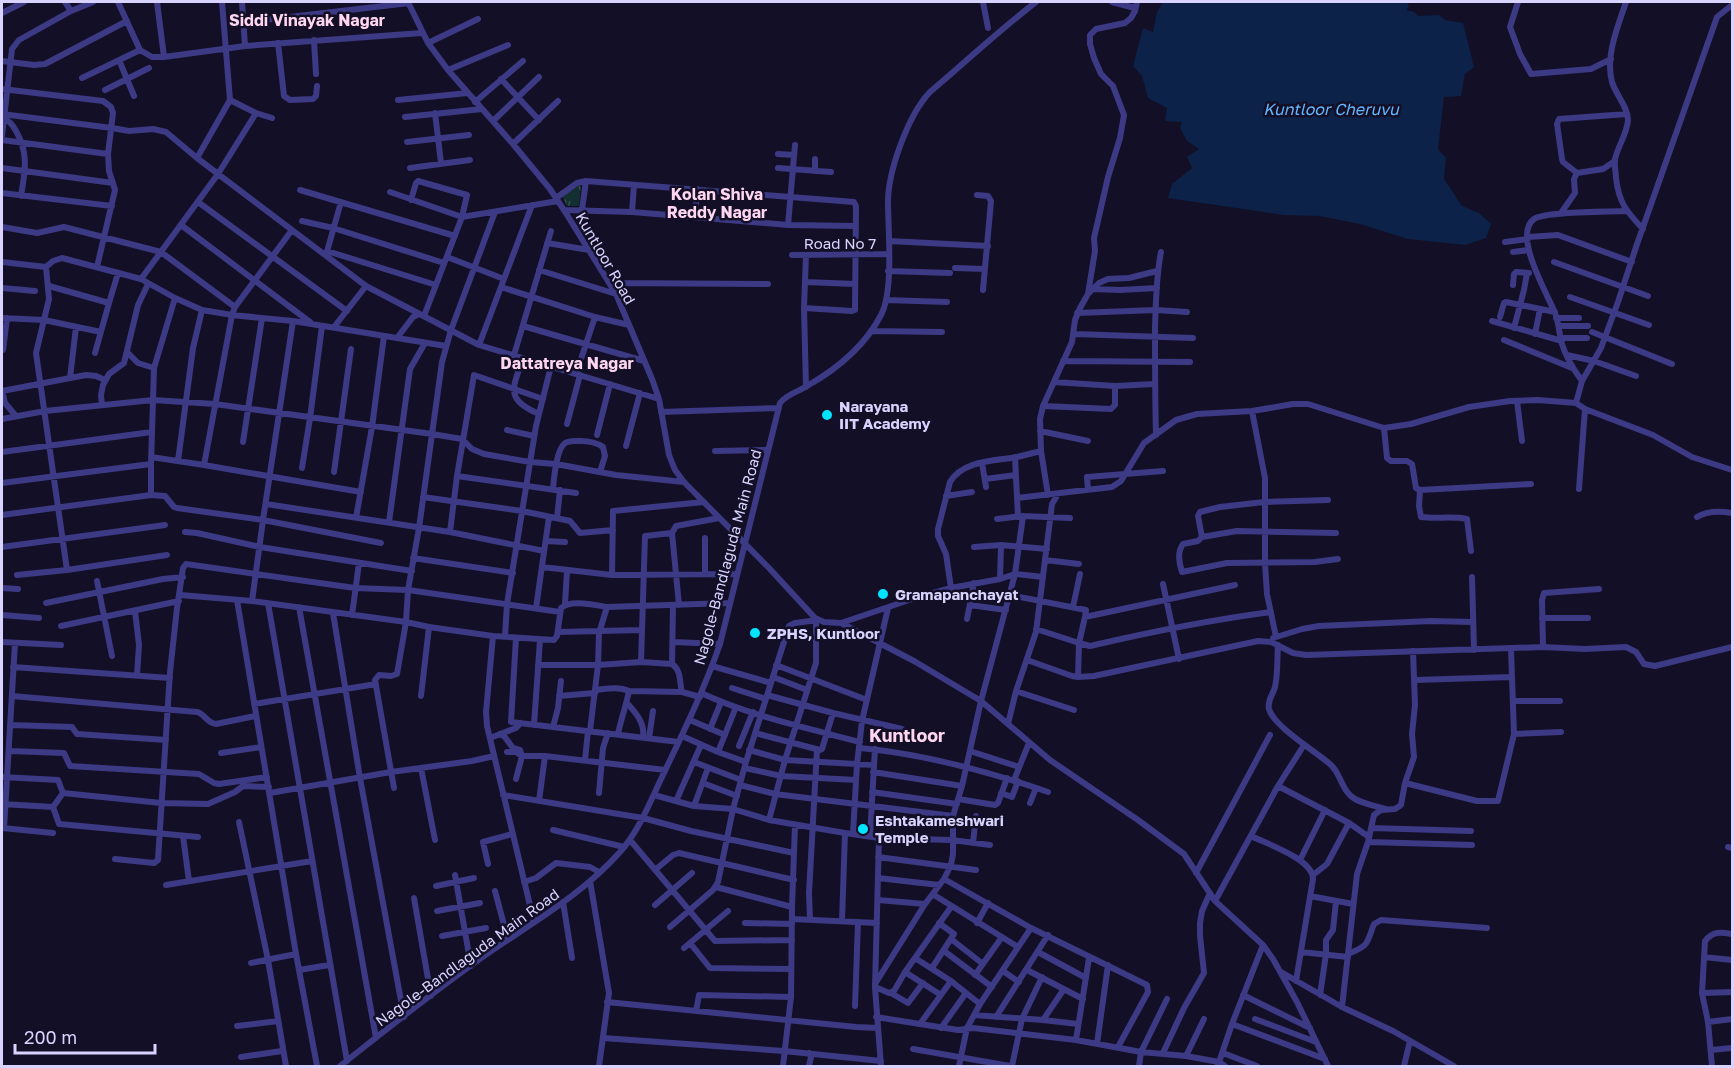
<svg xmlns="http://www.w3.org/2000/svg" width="1734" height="1068" viewBox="0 0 1734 1068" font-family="'Golos Text',sans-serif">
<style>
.park{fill:url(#park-tufts)}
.water{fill:#0c2248}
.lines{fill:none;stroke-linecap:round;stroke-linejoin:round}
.minor{stroke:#3d3a85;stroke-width:6}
.poi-dot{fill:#00e5ff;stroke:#130f26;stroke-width:2}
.labels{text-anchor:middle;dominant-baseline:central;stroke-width:5;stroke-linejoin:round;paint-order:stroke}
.street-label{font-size:15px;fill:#d9d4ff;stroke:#130f26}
.poi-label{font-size:15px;font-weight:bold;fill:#d9d4ff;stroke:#130f26;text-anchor:start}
.neighbourhood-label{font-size:16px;font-weight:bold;fill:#ffd6f0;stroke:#130f26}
.water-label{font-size:16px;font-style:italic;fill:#62b6ff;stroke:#130f26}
.quarter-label{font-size:18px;font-weight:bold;fill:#ffd6f0;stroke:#130f26}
</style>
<defs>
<pattern id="park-tufts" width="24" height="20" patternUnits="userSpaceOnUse" patternTransform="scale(1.5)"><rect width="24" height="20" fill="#12302f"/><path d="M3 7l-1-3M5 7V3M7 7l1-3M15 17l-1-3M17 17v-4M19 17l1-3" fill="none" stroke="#344d4e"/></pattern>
</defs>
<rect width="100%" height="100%" fill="#130f26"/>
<!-- park -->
<path class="park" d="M581 185 579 206H567L562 196Z"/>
<!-- water -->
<path class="water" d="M1163 2H1407L1409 7 1406 10 1414 12 1418 16 1439 15 1445 20 1463 23 1474 67 1465 74 1461 96 1444 97 1438 149 1446 158 1444 179 1462 206 1479 213 1491 224 1486 238 1465 245 1408 239 1360 224 1320 216 1284 215 1168 198 1172 184 1192 168 1187 157 1199 149 1187 141 1180 128 1182 122 1165 121 1167 108 1148 98 1142 76 1133 66 1143 28 1153 32 1157 12Z"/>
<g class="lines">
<!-- minor -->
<path class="minor" d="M65 2 71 11
M118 2 140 50 152 57H164
M157 2 164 57 245 46 422 33
M242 2 245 46
M408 2 428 43 448 70 513 144 550 189 564 210 616 294 652 379 659 399 669 455 675 470 684 482 769 568 815 618 824 622 841 623 914 661 981 701 1050 760 1138 820 1184 854 1215 901 1263 945 1273 959 1297 1002 1328 1066
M983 2 988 28
M1112 2 1135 8
M1518 2 1510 27 1520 54 1531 74 1591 69 1611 59
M1626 2C1618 26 1605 56 1612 82 1616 95 1628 107 1628 120 1627 134 1618 146 1615 159 1614 165 1616 172 1616 178 1619 203 1626 211 1643 229
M2 13 24 2
M264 20 409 3
M314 40 316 74
M278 43 284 96 290 100 313 99 316 96 317 86
M428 43 478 19
M119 60 134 96
M2 61 34 65 45 64 127 21
M448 70 508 45
M82 78 140 50
M501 79 539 120
M2 89 103 101 111 107 113 113 108 154 2 140
M105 90 149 68
M230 100 256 113 272 118
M398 100 468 93
M475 102 523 61
M435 113 441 163
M2 114 112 128 129 131 153 129 166 132 197 158 366 286 479 345 659 399
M405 117 482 109
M3 118C10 121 13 125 16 131 29 153 25 172 21 196
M493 121 539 77
M2 136 12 49 19 40 71 11 93 2
M407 142 469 135
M513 144 558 101
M778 154 794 155
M197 158 230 100 222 2
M2 168 113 183
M410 168 470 160
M778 168 831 172
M815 171V159
M1577 173 1563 162 1562 159 1557 124 1559 119 1627 114
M300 190 455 236
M390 192 462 217 558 201
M2 193 112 206
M977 195 988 196 991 201 983 290
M556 198 577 183 586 181 854 202 856 206 855 310 852 311 804 308
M411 200 416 183 418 181 467 195 462 217 424 316
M198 202 347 311
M564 210 632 212 788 225 856 226
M582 210 586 181
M632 212 634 185
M1561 213 1575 193 1574 179 1577 173 1603 169 1615 161
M695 217 697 189
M302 221 333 228 444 263
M181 225 310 322
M788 225 795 145
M2 227 37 233 64 227 161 252 235 307
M292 230 235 307 232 315 204 465 361 492
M1528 237 1558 235 1632 262
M889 241 988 246
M1505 242 1528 239
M547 243 589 250
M327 251 436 285
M1513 252 1529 250
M326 255 341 202
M792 255 889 254
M806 255 804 308 806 387
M447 257 504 279
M2 262 46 267 53 261 62 258 141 279 175 298 202 310 232 315 293 321 446 346
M1554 262 1648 296
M46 267 49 299 36 353 67 570
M97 267 115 190 109 171 108 154
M955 268 985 269
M539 270 616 294
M888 271 950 273
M141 279 218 174 256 113
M805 282 855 284
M610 283 768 284
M1513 285 1514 274 1516 272 1529 273
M49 286 109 303 118 273
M501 287 595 317 629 325
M2 288 35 291
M1093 289 1120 290 1157 288
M1088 294 1095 251 1094 238 1108 177 1120 138 1124 115 1113 86 1101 74 1094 58 1090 44V35L1096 29 1125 23 1131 18 1135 11 1137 2
M1570 297 1649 325
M886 300 947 302
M1077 313 1156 310 1187 312
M1500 317 1504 303 1506 302 1555 312
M2 318 44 320 101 332
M1556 318H1579
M1492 321 1562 341
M523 326 644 361
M1559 326H1588
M334 327 366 286
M1514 328 1524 290 1527 273
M871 331 942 332
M1592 332 1672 364
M1074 334 1193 338
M1535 334 1540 309
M397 338 413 317 419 314
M1561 338H1587
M1504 340 1572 368
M479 345 532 205
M3 350 7 318
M127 352 138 363 154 368
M95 353 109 303
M514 355 551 231
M1567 355 1594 361 1636 376
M523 358C513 388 504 399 539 414
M1063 361 1190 362
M576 374 595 317
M70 378 76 327
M1582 381C1574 370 1566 358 1562 344 1559 334 1559 323 1555 313 1548 295 1512 235 1534 219 1545 211 1609 212 1626 211
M1054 382 1115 386 1155 384
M2 391 86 375 96 376 105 380
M2 391 5 403 16 416
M543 399 474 375 457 476 576 493
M1517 401 1522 441
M1576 403 1582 381 1601 348 1618 302 1636 247 1717 17 1732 5
M102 405 101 395 103 385 109 374 124 363 138 305 148 284
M1043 406 1111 409 1115 405V386
M1252 411 1265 478V563L1267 594 1276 637
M661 412 778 408
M2 419 45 411 153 400 215 404 432 434 462 439 472 449 484 454 530 462 556 464 616 475 684 482
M567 424 580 375
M1384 428 1387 458 1391 461H1407L1412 464 1416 488 1420 490 1531 484
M507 430 534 436
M1040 431 1088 441
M597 435 610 384
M1156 435C1155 399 1155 363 1155 327 1156 302 1156 277 1161 252
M243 442 262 318
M626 446 640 393
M715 451 768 450
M2 452 152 432
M151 457 204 465
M1015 457 1018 517
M178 461 193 348 202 310
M982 463 986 487
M302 468 310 418 322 326
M334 472 351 349
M985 479 1016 475
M2 483 151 464
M553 489C554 478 556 450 565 443 570 440 575 441 580 441 587 441 596 442 603 447L605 456 600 472
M1088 489 1087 477 1163 471
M1579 489 1585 409
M1420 490 1419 506 1421 517C1437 519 1452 516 1467 519L1471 551
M151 495V464L154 368 175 298
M1048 495 1041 451 1040 419 1043 406 1072 342 1075 320 1080 308 1088 294 1099 283 1108 279 1129 278 1157 271
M946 496 972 492
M423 497 522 511 570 521 580 533 613 530
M1017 498 1112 487 1121 481 1144 443 1176 420 1197 414 1252 411 1293 404H1308L1384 428 1411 424 1469 407 1510 401 1538 400 1576 403 1585 409 1653 435 1692 457 1732 470
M1328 500 1264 502 1220 507 1200 512 1198 516 1202 537 1198 541 1183 544C1177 552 1179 563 1182 572L1227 563 1315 562 1338 559
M266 504 450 532 544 551
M2 515 151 495 165 496 174 507 177 508 263 520 381 543
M1697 517C1708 510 1721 511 1732 513
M356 518 372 427 384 336
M557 518 560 490
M997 519 1023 516 1070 518
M389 522 410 369 425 343
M185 532 197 533 260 547 412 571
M450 532 457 476
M1202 537 1237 531 1336 533
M705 538V573
M546 541 565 542
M2 547 165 525
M974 547 1001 545 1047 549
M413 558 513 573
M1045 560 1079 564
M542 567 612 575 737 574
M17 575 67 570 167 555
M612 575 613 511 704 502
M1472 577 1474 650
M1000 579 1001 545
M97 581 112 656
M1163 584 1179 659
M2 588 18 589
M951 588 946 554 938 536V529L950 482C963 460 995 461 1017 457 1025 455 1033 453 1041 451
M180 595 252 601 406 622 397 674 391 676 379 675 375 680 394 788
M1010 595 1086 610 1085 617 1235 585
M237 600 296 954 317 1066
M252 601 263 520 293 321
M46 603 163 579 183 577
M268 603 347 1061
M565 604 567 571
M679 605 672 533 676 526 719 518
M970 605 1006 610
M299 607 376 1038
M1073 607 1080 574
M536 608 549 517
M135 611 139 645 137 675
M333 613 360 778 404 1017
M2 615 39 618
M352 615 359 563
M1085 617 1079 643 1090 646C1150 632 1210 620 1271 612
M1542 618H1588
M967 619 974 583
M841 623 915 598 951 588 1000 579 1015 574 1043 577
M61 626 179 601
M429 627 406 622 408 590 419 528 442 362 451 330 495 212
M1036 629 1079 643 1078 677
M558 632 641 630
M505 636 507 604 536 426 551 366
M516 638 511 722 679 742
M1273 638 1302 629 1319 626 1431 621 1473 622
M2 642 61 645
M673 642 720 644
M1278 645C1277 659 1278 674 1275 687 1273 695 1267 700 1269 709 1274 727 1317 752 1331 765 1341 774 1342 792 1355 799 1364 804 1376 806 1386 809
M1543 647 1542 600 1544 593 1599 589
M1027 660 1072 676 1078 677 1094 676 1258 641 1271 642 1293 653 1306 655 1543 647 1585 649 1626 647 1636 652 1644 664 1655 666 1732 647
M641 662 645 536 672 533
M672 664 673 605
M538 665H598L641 662 672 664C682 671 679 682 682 692L700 697
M776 665 867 700
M712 666 771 683
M13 667 170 678
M773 677 807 690
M1415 680 1512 677
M732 688 766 699
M595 690C606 689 618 686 629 691
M1016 691 1074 710
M701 693C751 716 806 728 860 742
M767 695 833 713 902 729
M12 696 197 712C205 714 207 723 216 724L255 716
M421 696 429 627 493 636
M559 696 595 693
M1513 701H1560
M627 703C636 713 645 723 643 737
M254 704 376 684
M690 720 725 735
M1008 724 1016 691 1036 632 1052 504 1058 494
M11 725 72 727 77 734 166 740
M534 725 540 640
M553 727 558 708 561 681
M710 729 721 702
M590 731 598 665 599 633 607 607
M755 733 820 750 822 749 833 713
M500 734 504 736 513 748 520 750 522 756 516 779
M618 734C621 719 626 706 629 691L682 692
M1514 734 1561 732
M682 736 718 752 746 762
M490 738 516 728 521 723
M649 738 653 711
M739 746 753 712
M860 748C924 754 987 771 1048 792
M749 750 785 760 874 765
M10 751 64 753 70 766 199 774 214 783 219 784 267 777
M970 751 1019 767
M507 752H516L522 756H545L665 770
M718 752 736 707
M221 753 261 747
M585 760 588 731
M694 762 741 780
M421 768 435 840
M745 768 781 776 856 780
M873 772 962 786
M2 777 58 780 63 793 161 803 208 804 235 792 243 786 269 787
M1014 780 1029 743
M703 783 737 796
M1405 783 1477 801H1498L1514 734 1511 649
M740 785 775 794 953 816
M1278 786 1349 823 1369 837
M872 792 957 804
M270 793 391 772 472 761 494 756
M599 793 603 748 608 733
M1001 793 1012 797 1018 781
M503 795 643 818 691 831 794 853
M654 795 694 806 733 809 769 820 845 833 879 838 952 840 990 845
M958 799 995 805 998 803 1007 778
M539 801 545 756
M676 801 701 745
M1030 803 1036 788
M2 804 53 807
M694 806 708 768
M53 807 59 824 198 837
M53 807 63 793
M769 820 785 760 816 663V621
M239 822 268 960 286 1066
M2 828 53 833
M4 828 15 643
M1371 828 1471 831
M553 830 624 847
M853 834 857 764 862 721 888 608
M183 836 189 881
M870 836 875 749
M1251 836C1267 844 1313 859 1313 879L1296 981
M879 838 875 987 881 1066
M630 840 715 941 792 940
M1368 842 1472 845
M973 843 976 816
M1728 847 1732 848
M878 857 976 870
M115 859 154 863 158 860 170 672 177 608 183 568 186 564 355 588 408 590 560 612
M1300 860 1325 810
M488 864 483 842 512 834
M655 870 673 855 679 853 794 880
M1196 873 1270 735
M455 875 471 966
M1313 875 1327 864 1349 823
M878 878 939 885
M944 879 1031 928 1147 985 1148 992 1118 1047
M590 881 609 993 599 1066
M524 882 536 878 556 863 590 867 599 872
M166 885 312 861
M436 886 474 878
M716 887 792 907 795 825
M495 891 508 940
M934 895 1018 947
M1310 896 1353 904
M414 898 431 996
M878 900 925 904
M1215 901 1278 786 1304 745
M563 902 572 958
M655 905 692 873
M437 911 480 903
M792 919 877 923
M810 919 809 893 817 750
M842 921 845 833
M534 922 487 726 486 712 493 636 554 640 557 636 561 608C571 599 594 605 607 607L729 603
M745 923 792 924
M977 923 988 903
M670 927 713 890 718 882 733 809 746 762 789 626 795 623 818 620
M442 936 486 928
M951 939 983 964
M690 943 710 968 791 969
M684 948 728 911
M944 951 992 987
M1038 952 1086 978
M1301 952 1348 957
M1348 954C1370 945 1366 944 1374 924L1381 920 1487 928
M1704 957 1732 960
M915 958 951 981 980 1004
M251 963 296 954
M932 968 954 934 939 923
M299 970 329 965
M1027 970 1083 999
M1003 971 1019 982
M905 972 941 995
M1281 972 1342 1007 1393 1031 1454 1066
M975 975 1002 937
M875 984 925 904 944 879 951 865 953 854V816L962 786 981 701 1015 574 1023 516
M875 987 889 993 894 991 905 972 951 907
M891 993 908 1003 923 983
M1702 993 1732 992
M1243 995 1310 1028
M1320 995 1326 954V940L1333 930 1336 901
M607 1002 856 1027 878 1028
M855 1006 858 922
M1342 1007 1357 874 1368 842 1374 815 1381 810 1395 809 1401 805 1405 783 1414 757 1412 734 1415 705 1413 651
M696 1011 699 995 791 997
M974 1015 1043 1020 1078 1024
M876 1017 958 1030 973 1028 1076 1040 1141 1052 1186 1056 1219 1062 1225 1066
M996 1017 1048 935
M1255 1019 1316 1042
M1043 1020 1064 989
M1708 1022 1732 1019
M920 1024 951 981
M1232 1024 1325 1059
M237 1026 278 1021
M941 1028 966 993
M603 1038 784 1051 881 1061
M1076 1040 1089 958
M1097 1044 1108 965
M913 1049 1010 1066
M1711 1050 1732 1048
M1163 1053 1184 1008 1204 973 1200 936V923L1202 911 1210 893
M1223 1053 1257 1066
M1186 1056 1204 1019
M241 1057 282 1051
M1218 1065 1232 1024 1263 945
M340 1066C387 1029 434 991 484 956 530 924 582 895 620 852 639 831 650 802 662 777 683 733 704 690 720 644L780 403C787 394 798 392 807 386 837 369 865 346 881 315 894 290 888 231 888 202 888 171 908 116 929 93 939 84 950 75 960 66 985 44 1010 22 1036 2
M783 1066 791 997 792 907
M809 1066 811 1057 809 1053
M959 1066 967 1028 980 1004 1031 928
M1012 1066 1022 1019 1042 977
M1139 1066 1141 1052 1167 999
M1404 1066 1410 1041
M1712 1066 1708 1022 1702 993 1705 941C1713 931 1720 932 1732 934"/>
</g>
<!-- markers -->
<g class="poi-dot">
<circle cx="827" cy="415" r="6"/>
<circle cx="883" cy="594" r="6"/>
<circle cx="755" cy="633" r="6"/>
<circle cx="863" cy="829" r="6"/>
</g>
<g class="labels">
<!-- street labels -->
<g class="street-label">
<text x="840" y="243">Road No 7</text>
<text transform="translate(606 258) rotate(60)">Kuntloor Road</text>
<text transform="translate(727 557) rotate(-75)">Nagole-Bandlaguda Main Road</text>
<text transform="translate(467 957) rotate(-36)">Nagole-Bandlaguda Main Road</text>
</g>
<!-- poi labels -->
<g class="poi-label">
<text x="839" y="406">Narayana<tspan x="839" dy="17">IIT Academy</tspan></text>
<text x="895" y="594">Gramapanchayat</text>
<text x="767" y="633">ZPHS, Kuntloor</text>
<text x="875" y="820">Eshtakameshwari<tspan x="875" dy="17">Temple</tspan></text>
</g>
<!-- neighbourhood labels -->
<g class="neighbourhood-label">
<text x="307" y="20">Siddi Vinayak Nagar</text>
<text x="717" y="194">Kolan Shiva<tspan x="717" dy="18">Reddy Nagar</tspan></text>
<text x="567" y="363">Dattatreya Nagar</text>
</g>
<!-- water labels -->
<g class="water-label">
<text x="1331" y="109">Kuntloor Cheruvu</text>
</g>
<!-- quarter labels -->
<g class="quarter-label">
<text x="907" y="735">Kuntloor</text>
</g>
</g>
<!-- border -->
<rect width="1734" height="1068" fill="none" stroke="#d9d4ff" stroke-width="6"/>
<!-- scale -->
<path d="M15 1044v9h140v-9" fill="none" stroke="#d9d4ff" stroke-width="3"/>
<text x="24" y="1044" font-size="18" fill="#d9d4ff" stroke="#130f26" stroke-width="4.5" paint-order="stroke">200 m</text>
</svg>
